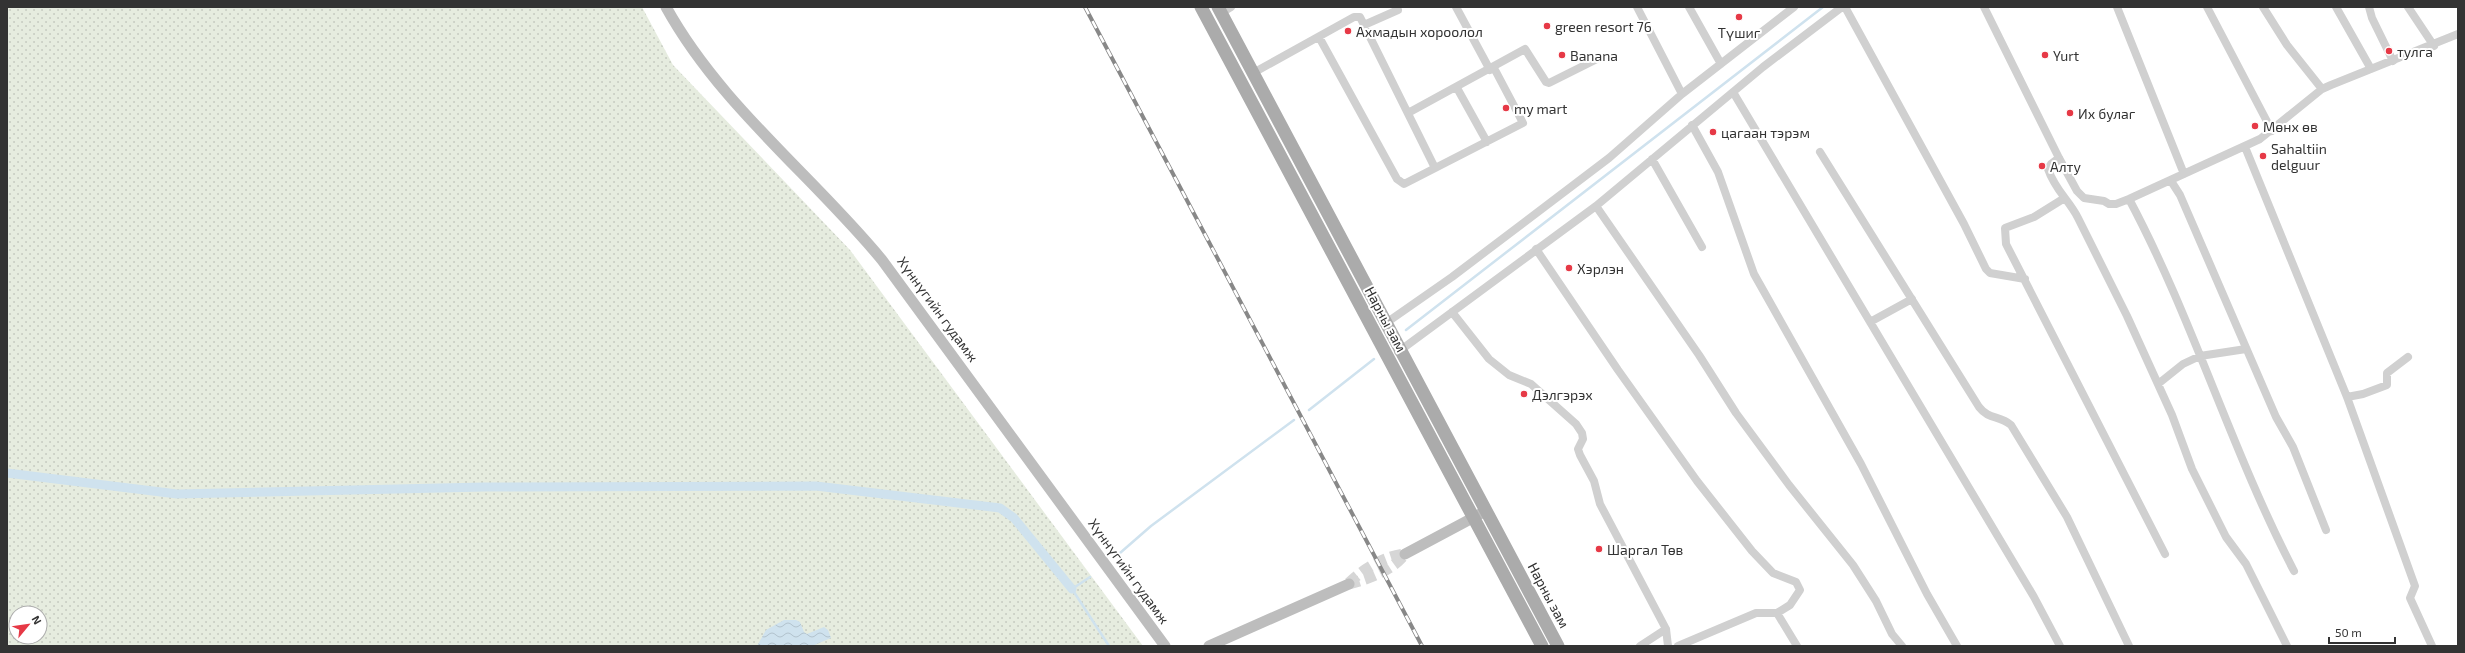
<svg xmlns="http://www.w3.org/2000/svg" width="2465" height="653" viewBox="0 0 2465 653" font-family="'Exo 2',sans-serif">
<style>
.park{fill:url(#park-dots);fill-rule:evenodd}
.water{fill:url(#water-waves)}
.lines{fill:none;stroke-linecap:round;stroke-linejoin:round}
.stream{stroke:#cfe2ee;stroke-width:2.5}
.canal{stroke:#cfe2ee;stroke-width:9}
.secondary-tunnel{stroke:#d6d6d6;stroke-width:11;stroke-dasharray:11 5.5;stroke-linecap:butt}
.minor{stroke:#d0d0d0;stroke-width:8}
.secondary{stroke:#bdbdbd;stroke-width:11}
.primary{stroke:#ababab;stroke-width:13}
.rail-casing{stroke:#888;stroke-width:4}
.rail{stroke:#fff;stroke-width:2.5;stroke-dasharray:8;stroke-linecap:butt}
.poi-dot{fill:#e63946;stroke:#fff;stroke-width:1.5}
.labels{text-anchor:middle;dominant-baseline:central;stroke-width:4;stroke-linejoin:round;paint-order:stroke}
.poi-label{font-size:14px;fill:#333;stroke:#fff;text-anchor:start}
.street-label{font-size:14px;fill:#333;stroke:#fff}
</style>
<defs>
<pattern id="park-dots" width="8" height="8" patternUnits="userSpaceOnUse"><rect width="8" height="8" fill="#e6ecdf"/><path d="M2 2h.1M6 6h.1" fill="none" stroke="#c6cbc0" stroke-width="1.8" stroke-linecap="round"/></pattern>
<pattern id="water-waves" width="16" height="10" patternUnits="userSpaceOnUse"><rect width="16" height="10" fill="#cfe2ee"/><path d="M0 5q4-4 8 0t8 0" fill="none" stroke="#b2c2cd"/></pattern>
</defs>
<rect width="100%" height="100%" fill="#fff"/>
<!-- park -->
<path class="park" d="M7 7H642L673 65 850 250 1143 646H7ZM16 613H40V637H16Z"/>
<!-- water -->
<path class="water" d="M784 620H796L800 622 804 632 807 634 824 627 828 630 831 638 812 646H757L766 630Z"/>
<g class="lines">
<!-- stream -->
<path class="stream" d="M1406 330 1823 7
M1309 410 1374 359
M1120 553 1151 526 1294 420
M1090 577 1072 589 1109 646"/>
<!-- canal -->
<path class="canal" d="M7 473 177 494 484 487 816 486 1000 508 1014 518 1072 589"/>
<!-- secondary-tunnel -->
<path class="secondary-tunnel" d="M1349 583C1363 569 1385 556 1405 554
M1349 584C1368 579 1393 570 1405 554"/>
<!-- minor -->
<path class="minor" d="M1456 7 1490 70
M1637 7 1682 94
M1689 7 1721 64
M1845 7 1964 224 1986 269 1990 273 2025 279
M1984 7 2059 158 2077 191 2084 198 2104 201 2109 204H2116L2129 199 2260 139 2322 89 2331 85 2458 34
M2117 7 2184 174
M2207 7 2272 131
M2263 7 2287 45 2322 89
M2336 7 2371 69
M2369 7 2372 18 2393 61
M2408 7 2434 46
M1221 13 1231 7
M1364 25 1435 168
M1319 37 1397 179 1404 184 1523 123 1494 68
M1253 73 1354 17H1360L1364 25 1398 10 1397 7
M1457 88 1487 142
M1733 92 2034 597 2060 646
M1408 113 1525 49 1546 82 1549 83 1597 59
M1692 125 1718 172 1754 274 1861 464 1927 594 1957 646
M2245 147 2347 397 2415 586 2410 598 2432 646
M1820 152 1979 407C1989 420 1999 415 2011 425L2067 517 2129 646
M2059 158 2051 164 2048 169C2055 190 2069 200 2078 218L2127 316 2172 415 2192 469 2226 537 2246 564 2287 646
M1652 159 1702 247
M2171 181 2180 195 2276 417 2293 447 2326 530
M2063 199 2034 217 2005 228 2006 244 2165 554
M2129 199C2193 319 2231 450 2294 571
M1596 206 1699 355 1736 413 1789 485 1853 565 1876 601 1892 634 1902 646
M1536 249 1618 370 1697 481 1752 551 1773 573 1796 582 1800 590 1790 605 1777 613H1756L1678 646
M1452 312 1489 359 1509 375 1531 384 1576 424 1582 433 1583 439 1578 449 1580 455 1594 481 1600 504 1666 629
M1870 322 1912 299
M1386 323 1452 277 1609 158 1682 94 1794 7
M1398 352 1596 206 1763 67 1842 7
M2158 384 2183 364 2200 356 2246 349
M2347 397 2363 394 2387 385V373L2408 357
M1777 613 1797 646
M1640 646 1666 629 1668 646"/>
<!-- secondary -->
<path class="secondary" d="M666 7C720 105 812 175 882 260L1165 646
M1405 554 1480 514
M1209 646 1349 584"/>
<!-- primary -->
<path class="primary" d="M1201 7 1542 646
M1218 7 1558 646"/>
<defs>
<path id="rail" d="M1085 7 1422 646"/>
</defs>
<!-- rail casing -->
<use href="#rail" class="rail-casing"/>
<!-- rail -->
<use href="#rail" class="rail"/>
</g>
<!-- markers -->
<g class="poi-dot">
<circle cx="1739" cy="17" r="4"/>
<circle cx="1547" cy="26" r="4"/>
<circle cx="1348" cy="31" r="4"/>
<circle cx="2389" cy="51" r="4"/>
<circle cx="1562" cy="55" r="4"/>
<circle cx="2045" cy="55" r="4"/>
<circle cx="1506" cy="108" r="4"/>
<circle cx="2070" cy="113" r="4"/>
<circle cx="2255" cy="126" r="4"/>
<circle cx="1713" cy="132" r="4"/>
<circle cx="2263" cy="156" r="4"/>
<circle cx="2042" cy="166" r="4"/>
<circle cx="1569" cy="268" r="4"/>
<circle cx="1524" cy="394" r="4"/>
<circle cx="1599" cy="549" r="4"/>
</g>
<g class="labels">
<!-- poi labels -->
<g class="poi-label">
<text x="1555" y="26">green resort 76</text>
<text x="1356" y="31">Ахмадын хороолол</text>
<text x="1739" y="32" text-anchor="middle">Түшиг</text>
<text x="2397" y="51">тулга</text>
<text x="1570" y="55">Banana</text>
<text x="2053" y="55">Yurt</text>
<text x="1514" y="108">my mart</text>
<text x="2078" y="113">Их булаг</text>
<text x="2263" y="126">Мөнх өв</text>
<text x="1721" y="132">цагаан тэрэм</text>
<text x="2271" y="148">Sahaltiin<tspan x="2271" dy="16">delguur</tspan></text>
<text x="2050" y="166">Алту</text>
<text x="1577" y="268">Хэрлэн</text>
<text x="1532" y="394">Дэлгэрэх</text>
<text x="1607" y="549">Шаргал Төв</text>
</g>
<!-- street labels -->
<g class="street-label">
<text transform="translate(938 309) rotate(54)">Хүннүгийн гудамж</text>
<text transform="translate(1386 319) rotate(62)">Нарны зам</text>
<text transform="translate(1129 571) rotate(54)">Хүннүгийн гудамж</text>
<text transform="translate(1549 595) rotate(62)">Нарны зам</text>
</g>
</g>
<!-- border -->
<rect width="2465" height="653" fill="none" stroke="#333333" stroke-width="16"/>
<!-- north arrow -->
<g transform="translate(28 625) rotate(61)"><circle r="19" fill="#ffffff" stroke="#adadad"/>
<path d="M0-3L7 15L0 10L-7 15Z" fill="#e63946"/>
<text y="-6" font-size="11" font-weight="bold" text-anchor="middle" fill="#333333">N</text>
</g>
<!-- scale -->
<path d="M2329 637v6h66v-6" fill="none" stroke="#333333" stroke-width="2"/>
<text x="2335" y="637" font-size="12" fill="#333333" stroke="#ffffff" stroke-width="3" paint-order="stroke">50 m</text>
</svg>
